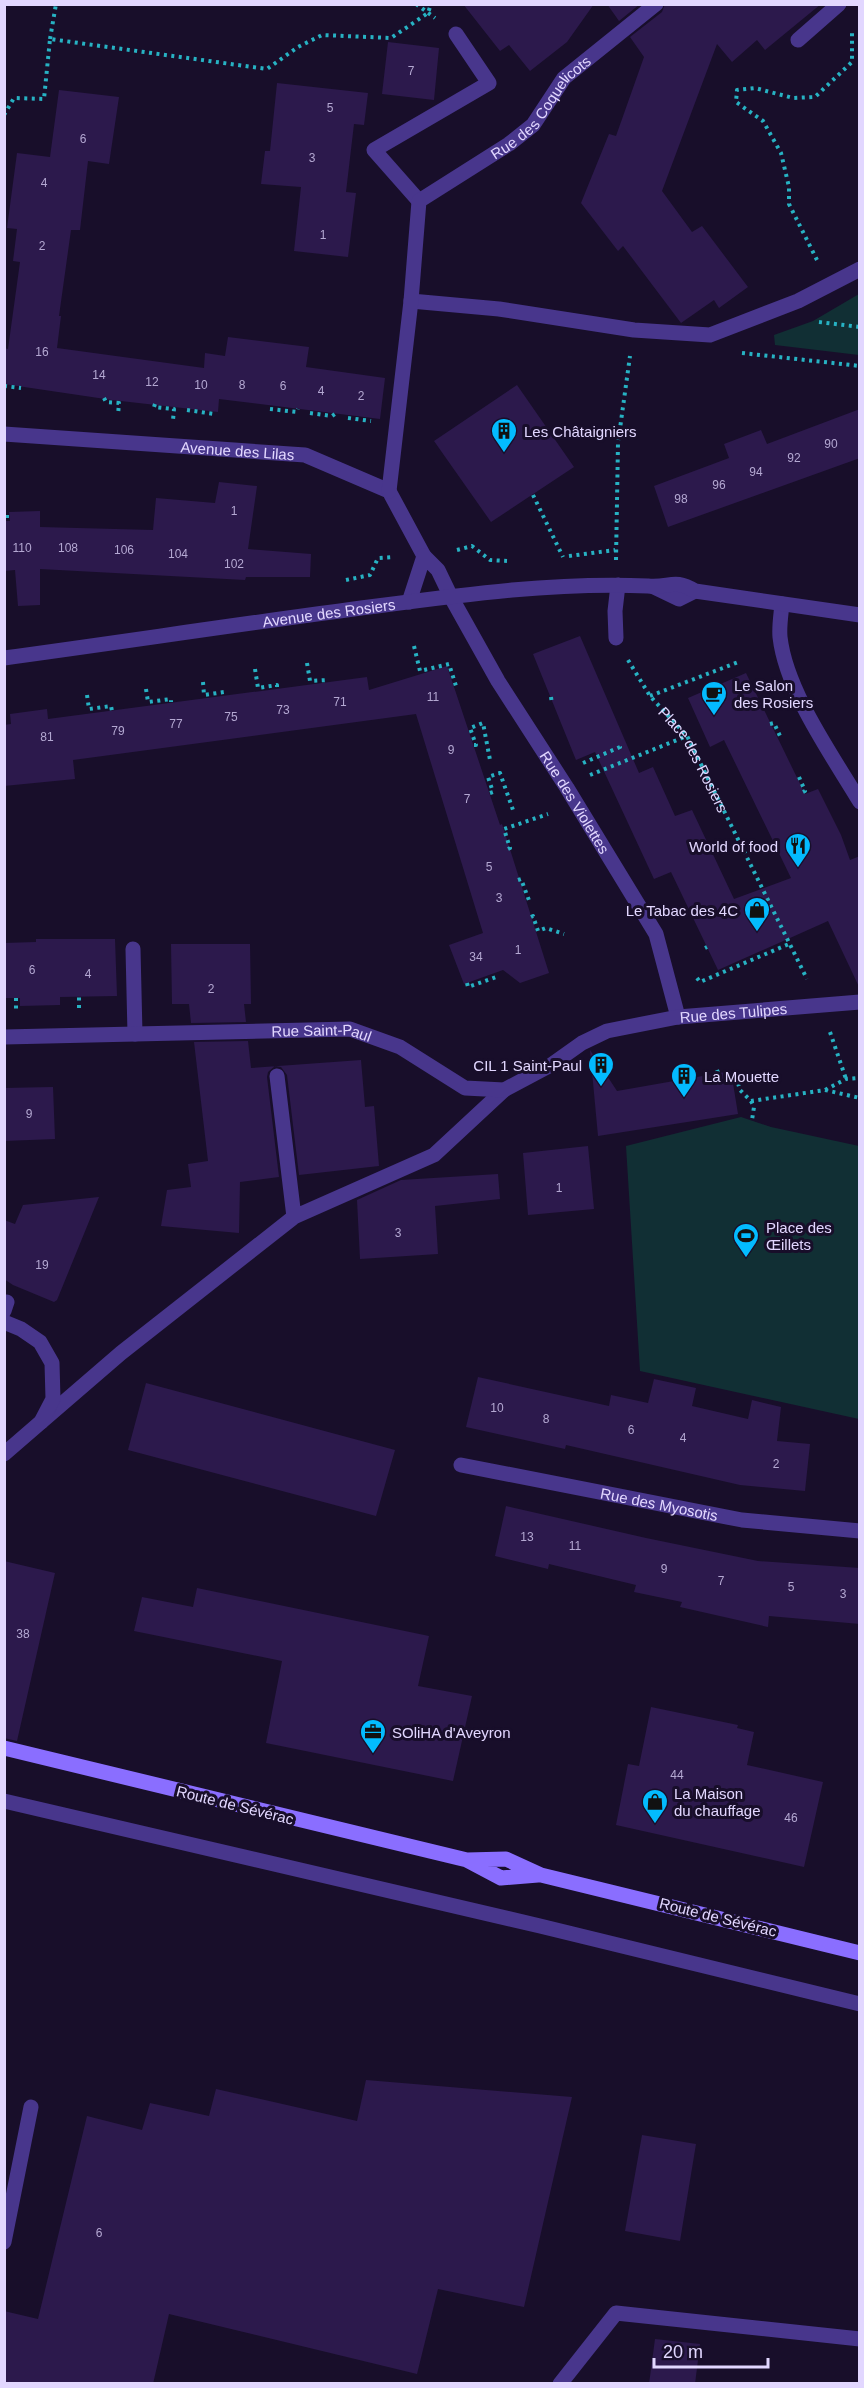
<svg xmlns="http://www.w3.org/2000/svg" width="864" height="2388" viewBox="0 0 864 2388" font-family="Arial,sans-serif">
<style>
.green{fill:#112f34}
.building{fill:#2c194c}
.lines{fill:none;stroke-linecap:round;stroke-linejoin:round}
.path{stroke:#27b2c3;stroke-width:4;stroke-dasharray:3 4.5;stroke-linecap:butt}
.lane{stroke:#48368c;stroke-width:15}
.street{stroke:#48368c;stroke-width:15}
.secondary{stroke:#8a6eff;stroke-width:15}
.labels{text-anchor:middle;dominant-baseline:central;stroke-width:6;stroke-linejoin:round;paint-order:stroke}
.number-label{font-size:12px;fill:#b4a8d2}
.street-label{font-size:15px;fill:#e2d7ff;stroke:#180e2a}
.poi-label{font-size:15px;fill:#e2d7ff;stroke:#180e2a;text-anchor:start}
</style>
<rect width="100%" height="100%" fill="#180e2a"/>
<!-- green -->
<path class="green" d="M859 294V355L775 345 774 335 813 321Z
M741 1117 771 1127 859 1146V1419L640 1371 626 1146Z"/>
<!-- building -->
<path class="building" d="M463 4H594L567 42 530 71 509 45 500 51Z
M607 4H640L619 21Z
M665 4H821L765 50 757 40 732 62 717 44 662 191 692 232 702 226 748 287 719 308 714 300 681 323 623 246 618 251 581 203 609 134 616 136 644 57 630 37 662 12Z
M388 42 439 48 434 100 382 94Z
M277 83 368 93 364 125 354 124 346 192 356 193 348 257 294 251 301 187 261 184 265 151H270Z
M59 90 119 97 109 164 88 161 80 230H71L59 316H61L57 348 204 368 205 353 225 356 228 337 309 347 306 367 385 378 380 419 219 399 218 412 112 400 4 384V348L8 349 20 262 13 261 17 229 7 228 17 153 50 157Z
M517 385 574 467 491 522 434 441Z
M860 409V458L668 527 654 486 729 458 724 444 761 430 767 444Z
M219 482 257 486 248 549 311 554 310 577H246L245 580 40 569V605L18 606 15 570 4 571V521H10L9 512 40 511V527L153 530 156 498 215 503Z
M580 636 639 773 653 767 675 816 692 810 734 899 791 878 724 740 710 747 688 698 746 673 805 794 818 789 841 835 850 860 860 856V989L828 921 718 970 671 872 654 879 595 752 576 760 533 654Z
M447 666 500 825 502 824 549 973 520 983 503 970 464 984 449 945 483 933 416 714 73 760 75 779 4 786V725L11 724 10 714 47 709 48 719 367 677 369 690Z
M36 939H115L117 996 60 997V1005L20 1006V998H4V943L36 942Z
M171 944H250L251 1004H244L246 1022 191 1023 189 1004H172Z
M248 1041 251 1068 361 1060 365 1107 374 1106 379 1166 299 1175 287 1075 281 1067 275 1066 268 1072 267 1077 279 1177 240 1182 239 1233 161 1226 167 1190 191 1187 188 1164 208 1161 194 1042Z
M590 1050 617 1091 731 1071 738 1114 598 1136Z
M53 1087 55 1139 4 1141V1088Z
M588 1146 594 1209 528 1215 523 1153Z
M498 1174 500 1199 435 1206 438 1254 360 1259 357 1200 401 1180Z
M99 1197 57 1300 54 1302 13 1285 4 1279V1220L15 1224 23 1205Z
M478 1377 609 1406 611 1395 648 1403 654 1379 696 1388 692 1406 748 1419 752 1400 781 1407 777 1441 810 1444 805 1491 740 1485 566 1445 565 1449 466 1427Z
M146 1383 395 1450 376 1516 128 1450Z
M506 1506 646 1538 758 1561 860 1568V1624L769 1616 768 1627 680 1607 682 1602 634 1592 636 1585 549 1564 548 1569 495 1556Z
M4 1561 55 1573 17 1741 4 1738Z
M197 1588 429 1636 418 1686 472 1696 453 1781 266 1743 282 1661 134 1631 142 1597 193 1607Z
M651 1707 738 1725 737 1728 754 1732 747 1765 823 1782 804 1867 616 1825 628 1764 639 1766Z
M366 2080 572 2097 524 2307 438 2289 417 2374 169 2314 153 2384H4V2311L38 2319 87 2116 142 2130 150 2103 209 2116 216 2089 357 2121Z
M642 2135 696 2144 680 2241 625 2231Z
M655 2339 700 2344 695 2384H649Z"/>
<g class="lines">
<!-- path -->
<g class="path">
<path d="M416 4 435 18"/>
<path d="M50 39 56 4"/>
<path d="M4 115 14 98 44 99 50 39 267 69 298 47 322 35 391 38 428 13 431 4"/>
<path d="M817 260 789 204V187L781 153 763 121 736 102 737 90 755 88 793 98 815 97 852 62V30"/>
<path d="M819 322 860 327"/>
<path d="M742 353 860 366"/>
<path d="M4 386 21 388"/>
<path d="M104 398 106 402 119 403 118 415"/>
<path d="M155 404 154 407 174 409 173 420"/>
<path d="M270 409 297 412 298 409"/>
<path d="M187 410 214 414V412"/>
<path d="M310 413 332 416 335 414"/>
<path d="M348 418 371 421"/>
<path d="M533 495 563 557"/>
<path d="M7 515V521"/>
<path d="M457 550 472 546 490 560 507 561"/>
<path d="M569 556 615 550"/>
<path d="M616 560 618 443 630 356"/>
<path d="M346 580 370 575 378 558 393 557"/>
<path d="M414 646 420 671 449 664 456 686 454 687"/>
<path id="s1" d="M628 660 650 696 687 736 807 979"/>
<path d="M307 663 310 681 327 680 328 682"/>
<path d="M255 669 258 688 277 685V688"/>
<path d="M203 682 204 695 224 692V695"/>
<path d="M146 689 148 702 171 699V702"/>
<path d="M87 695 89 709 111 706 112 711"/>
<path d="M650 696 741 661"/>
<path d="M551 697 552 704"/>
<path d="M770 724 774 723 780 736"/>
<path d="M474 745H476L470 728 483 723 490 760"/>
<path d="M583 763 620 747 618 743"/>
<path d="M590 775 687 736"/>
<path d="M799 777 805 791 803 792"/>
<path d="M490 793 493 792 488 777 500 773 513 810"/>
<path d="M508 849 510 848 504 829 548 814"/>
<path d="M518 880 521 879 530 903"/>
<path d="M531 917 533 916 538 931 546 928 564 934"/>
<path d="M705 948 707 947"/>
<path d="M697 978 700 982 789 944"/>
<path d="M467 983 468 987 499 976"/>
<path d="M16 998V1009"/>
<path d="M79 1008V997"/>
<path d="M830 1032 846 1079"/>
<path d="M717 1070 718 1073"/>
<path d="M736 1076 740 1090 751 1101 825 1090 846 1079 860 1078"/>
<path d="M825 1090 860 1098"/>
<path d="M751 1101 754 1107 752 1120"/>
</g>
<!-- lane -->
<path class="lane" d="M798 40 839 4
M419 201 374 150 489 83 456 34
M411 301 499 309 634 330 710 335 798 301 860 269
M133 949 135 1034
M277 1076 294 1217
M4 1311 7 1302
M41 1422 121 1353 294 1217 434 1155 504 1090
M4 1801 540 1926 860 2004
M4 2242 31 2107
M560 2384 616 2313 860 2339"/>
<!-- street -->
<g class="street">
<path id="s2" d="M4 434 305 455 389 491 424 556"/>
<path id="s3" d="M389 491 411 301 419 201 509 144 533 125 564 78 656 4"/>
<path d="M654 587 679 599 695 591"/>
<path id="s4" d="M409 602 424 556 438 570 451 597 498 681 567 788 656 934 678 1017"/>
<path d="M782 604C781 615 779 626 780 637 786 691 832 755 860 802"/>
<path d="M616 638 615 611 618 585"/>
<path id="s5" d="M4 658C129 641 253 622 377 606 467 594 557 582 648 586 670 588 674 578 695 591L860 615"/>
<path id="s6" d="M4 1037 350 1029 400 1047 465 1088 504 1090 551 1065 582 1043 607 1031 678 1017 860 1002"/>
<path d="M4 1322 21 1329 40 1342 52 1363 53 1399 41 1422 4 1454"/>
<path id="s7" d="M461 1465 742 1520 860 1531"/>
</g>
<!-- secondary -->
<path class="secondary" d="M4 1748 467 1860 506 1859 541 1875 860 1953
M467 1860 501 1878 538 1875"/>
</g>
<!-- icons -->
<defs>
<symbol id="building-pin" viewBox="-11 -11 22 30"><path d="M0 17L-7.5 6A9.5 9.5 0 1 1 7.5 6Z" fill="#03bbff" stroke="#180e2a"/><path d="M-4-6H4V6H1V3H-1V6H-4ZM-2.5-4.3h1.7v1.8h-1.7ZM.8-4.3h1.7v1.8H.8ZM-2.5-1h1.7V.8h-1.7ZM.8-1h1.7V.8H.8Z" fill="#111"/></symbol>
<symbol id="cafe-pin" viewBox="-11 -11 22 30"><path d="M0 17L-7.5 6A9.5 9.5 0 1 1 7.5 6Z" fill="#03bbff" stroke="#180e2a"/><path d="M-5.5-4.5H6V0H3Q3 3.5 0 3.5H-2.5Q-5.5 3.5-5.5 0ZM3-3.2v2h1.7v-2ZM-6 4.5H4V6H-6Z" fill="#111"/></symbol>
<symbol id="restaurant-pin" viewBox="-11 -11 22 30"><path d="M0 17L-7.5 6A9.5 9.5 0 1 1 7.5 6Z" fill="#03bbff" stroke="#180e2a"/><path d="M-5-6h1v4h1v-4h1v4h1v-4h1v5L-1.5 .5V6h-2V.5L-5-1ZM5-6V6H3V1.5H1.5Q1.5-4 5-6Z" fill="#111"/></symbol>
<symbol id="shop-pin" viewBox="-11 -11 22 30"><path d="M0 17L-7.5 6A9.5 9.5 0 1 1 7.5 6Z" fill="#03bbff" stroke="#180e2a"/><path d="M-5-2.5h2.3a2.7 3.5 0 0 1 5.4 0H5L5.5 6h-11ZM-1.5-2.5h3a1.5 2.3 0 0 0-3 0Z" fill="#111"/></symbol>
<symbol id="stadium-pin" viewBox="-11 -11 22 30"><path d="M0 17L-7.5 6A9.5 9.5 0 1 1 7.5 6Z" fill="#03bbff" stroke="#180e2a"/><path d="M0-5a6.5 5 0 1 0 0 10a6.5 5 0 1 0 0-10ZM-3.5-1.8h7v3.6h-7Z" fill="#111"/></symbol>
<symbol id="office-pin" viewBox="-11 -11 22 30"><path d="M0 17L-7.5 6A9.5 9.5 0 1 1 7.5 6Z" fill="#03bbff" stroke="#180e2a"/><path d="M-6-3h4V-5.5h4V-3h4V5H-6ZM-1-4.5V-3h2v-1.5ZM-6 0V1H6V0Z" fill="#111"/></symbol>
</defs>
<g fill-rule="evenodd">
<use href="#building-pin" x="489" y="416" width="30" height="40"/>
<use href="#cafe-pin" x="699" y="679" width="30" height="40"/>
<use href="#restaurant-pin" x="783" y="831" width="30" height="40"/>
<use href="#shop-pin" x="742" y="895" width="30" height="40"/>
<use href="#building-pin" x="586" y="1050" width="30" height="40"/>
<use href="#building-pin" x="669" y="1061" width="30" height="40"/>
<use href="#stadium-pin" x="731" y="1221" width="30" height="40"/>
<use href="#office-pin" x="358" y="1717" width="30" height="40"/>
<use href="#shop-pin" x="640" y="1787" width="30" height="40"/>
</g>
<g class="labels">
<!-- number labels -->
<g class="number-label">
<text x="411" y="71">7</text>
<text x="330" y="108">5</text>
<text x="83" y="139">6</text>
<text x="312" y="158">3</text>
<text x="44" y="183">4</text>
<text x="323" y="235">1</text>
<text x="42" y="246">2</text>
<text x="42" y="352">16</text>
<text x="99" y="375">14</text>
<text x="152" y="382">12</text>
<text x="201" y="385">10</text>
<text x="242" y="385">8</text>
<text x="283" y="386">6</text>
<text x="321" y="391">4</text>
<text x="361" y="396">2</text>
<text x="831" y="444">90</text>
<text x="794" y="458">92</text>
<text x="756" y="472">94</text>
<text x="719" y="485">96</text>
<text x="681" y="499">98</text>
<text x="234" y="511">1</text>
<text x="22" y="548">110</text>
<text x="68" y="548">108</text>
<text x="124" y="550">106</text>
<text x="178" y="554">104</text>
<text x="234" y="564">102</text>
<text x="433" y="697">11</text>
<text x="340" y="702">71</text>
<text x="283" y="710">73</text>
<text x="231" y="717">75</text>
<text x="176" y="724">77</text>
<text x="118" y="731">79</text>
<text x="47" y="737">81</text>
<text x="451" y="750">9</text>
<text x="467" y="799">7</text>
<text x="489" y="867">5</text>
<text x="499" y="898">3</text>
<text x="518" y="950">1</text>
<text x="476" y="957">34</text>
<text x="32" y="970">6</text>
<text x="88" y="974">4</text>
<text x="211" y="989">2</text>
<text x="29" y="1114">9</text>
<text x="559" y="1188">1</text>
<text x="398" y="1233">3</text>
<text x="42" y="1265">19</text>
<text x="497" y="1408">10</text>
<text x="546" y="1419">8</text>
<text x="631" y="1430">6</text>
<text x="683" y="1438">4</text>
<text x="776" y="1464">2</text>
<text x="527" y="1537">13</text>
<text x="575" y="1546">11</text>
<text x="664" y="1569">9</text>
<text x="721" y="1581">7</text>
<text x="791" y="1587">5</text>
<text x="843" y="1594">3</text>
<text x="23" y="1634">38</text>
<text x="677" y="1775">44</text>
<text x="791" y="1818">46</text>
<text x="99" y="2233">6</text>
</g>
<!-- street labels -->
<g class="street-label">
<text stroke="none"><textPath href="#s3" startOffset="447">Rue des Coquelicots</textPath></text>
<text stroke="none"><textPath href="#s2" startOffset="234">Avenue des Lilas</textPath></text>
<text stroke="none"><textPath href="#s5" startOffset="328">Avenue des Rosiers</textPath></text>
<text stroke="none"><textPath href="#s1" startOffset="120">Place des Rosiers</textPath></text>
<text stroke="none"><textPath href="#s4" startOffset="338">Rue des Violettes</textPath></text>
<text stroke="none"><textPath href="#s6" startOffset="762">Rue des Tulipes</textPath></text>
<text stroke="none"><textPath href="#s6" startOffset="318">Rue Saint-Paul</textPath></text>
<text stroke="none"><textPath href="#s7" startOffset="202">Rue des Myosotis</textPath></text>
<text transform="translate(235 1805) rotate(14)">Route de Sévérac</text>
<text transform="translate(718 1917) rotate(14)">Route de Sévérac</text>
</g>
<!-- poi labels -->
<g class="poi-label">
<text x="524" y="431">Les Châtaigniers</text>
<text x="734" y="685">Le Salon<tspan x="734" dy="17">des Rosiers</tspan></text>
<text x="778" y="846" text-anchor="end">World of food</text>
<text x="738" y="910" text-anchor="end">Le Tabac des 4C</text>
<text x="582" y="1065" text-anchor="end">CIL 1 Saint-Paul</text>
<text x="704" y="1076">La Mouette</text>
<text x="766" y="1227">Place des<tspan x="766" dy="17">Œillets</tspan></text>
<text x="392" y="1732">SOliHA d'Aveyron</text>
<text x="674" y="1793">La Maison<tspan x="674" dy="17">du chauffage</tspan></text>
</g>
</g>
<!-- border -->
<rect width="864" height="2388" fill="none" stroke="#e2d7ff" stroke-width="12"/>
<!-- scale -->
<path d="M654 2358v9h114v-9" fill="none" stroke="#e2d7ff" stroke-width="3"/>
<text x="663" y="2358" font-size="18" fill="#e2d7ff" stroke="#180e2a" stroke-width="4.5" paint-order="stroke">20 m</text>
</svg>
